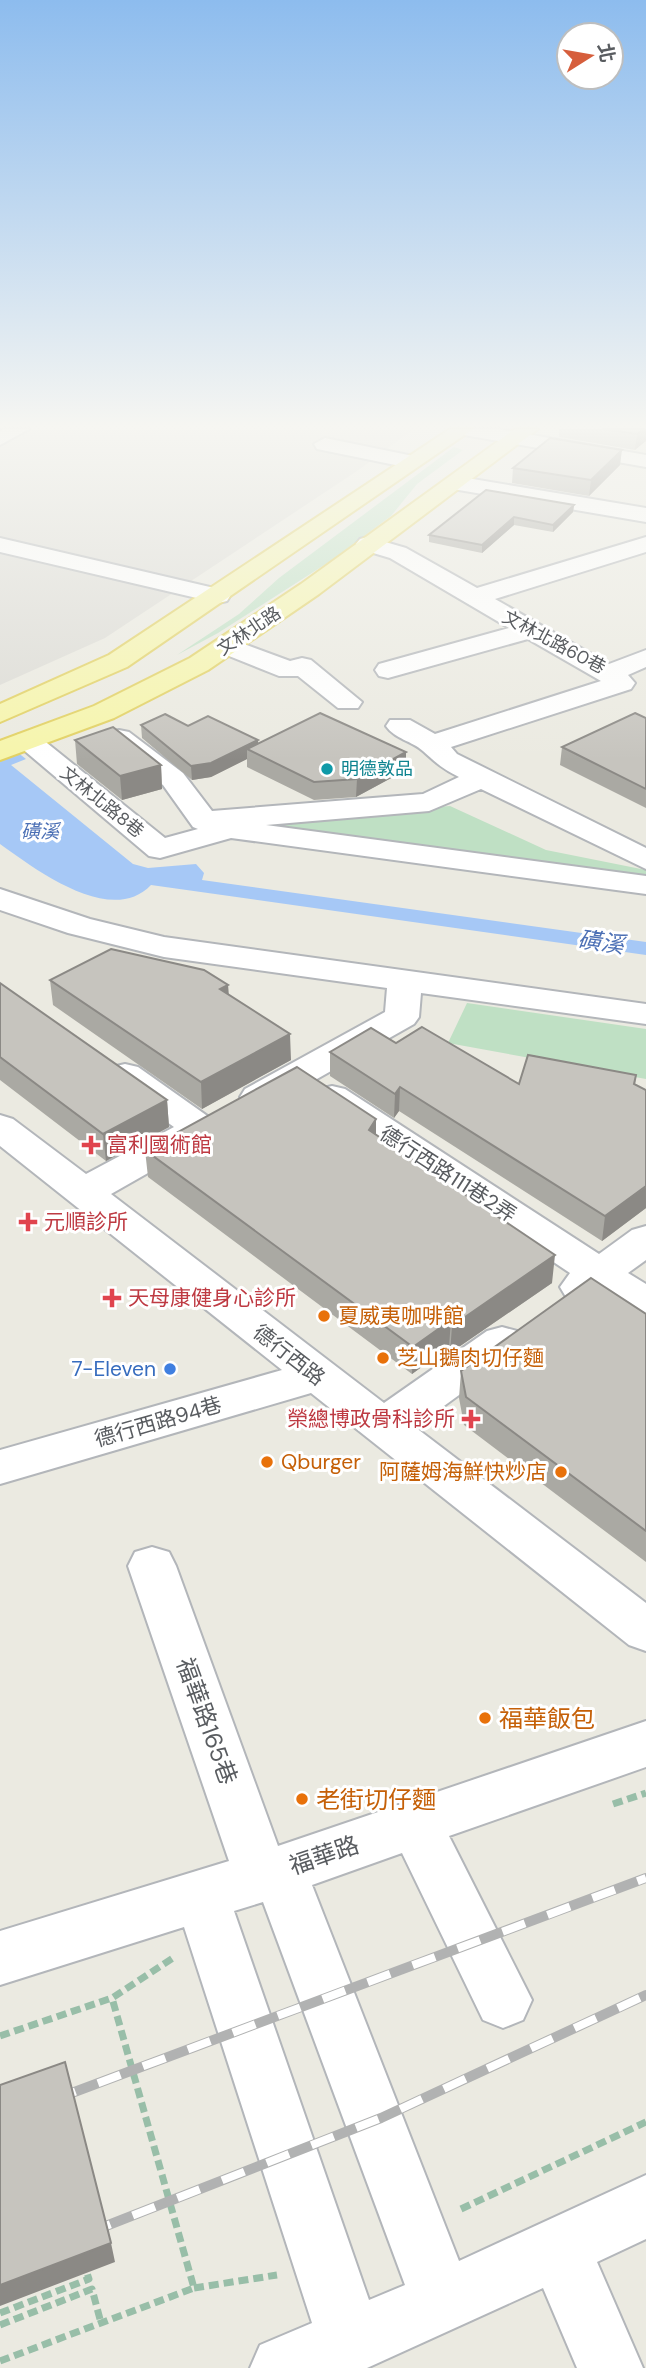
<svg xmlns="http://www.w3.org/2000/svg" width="646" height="2368" viewBox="0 0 646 2368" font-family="'DM Sans','Noto Sans TC',sans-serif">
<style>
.industrial{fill:#dcdbd5}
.green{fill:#bfe0c4}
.water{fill:#a6c8f6}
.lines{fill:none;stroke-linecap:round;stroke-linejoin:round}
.minor-casing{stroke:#b3b6ba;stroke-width:4}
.major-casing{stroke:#e2d163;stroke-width:4}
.path{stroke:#98bea8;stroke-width:7;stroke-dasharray:10 5;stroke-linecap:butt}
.minor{fill:#fff;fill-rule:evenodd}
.major{fill:#f6f5ab;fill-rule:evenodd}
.rail-casing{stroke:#b1b2b2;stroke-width:10}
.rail{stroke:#fff;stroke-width:8;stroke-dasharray:24;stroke-linecap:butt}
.wall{fill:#aaa9a3}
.shaded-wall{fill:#8b8985}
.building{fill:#c6c4be;stroke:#8b8985;stroke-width:2}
.culture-dot{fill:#0f9aa8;stroke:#fff;stroke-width:2.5}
.health-dot{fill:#e0444e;stroke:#fff;stroke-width:2.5}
.food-dot{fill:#e8710a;stroke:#fff;stroke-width:2.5}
.shop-dot{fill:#3f7fe0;stroke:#fff;stroke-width:2.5}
.labels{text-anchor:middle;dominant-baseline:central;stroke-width:6;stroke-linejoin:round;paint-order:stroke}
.far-street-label{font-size:18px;fill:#595c60;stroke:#fff}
.far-culture-label{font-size:18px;fill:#0d838f;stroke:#fff;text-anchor:start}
.far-water-label{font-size:19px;font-style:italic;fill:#4c70b5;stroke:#fff}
.health-label{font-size:21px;fill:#be3a42;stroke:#fff;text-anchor:start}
.street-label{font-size:21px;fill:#595c60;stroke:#fff}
.food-label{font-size:21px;fill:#c56008;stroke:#fff;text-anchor:start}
.shop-label{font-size:21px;fill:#366cbe;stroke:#fff;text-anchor:end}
.water-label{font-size:23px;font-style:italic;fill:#4c70b5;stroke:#fff}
.near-food-label{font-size:24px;fill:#c56008;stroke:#fff;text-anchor:start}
.near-street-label{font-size:24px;fill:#595c60;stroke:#fff}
</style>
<rect width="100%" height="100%" fill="#ebeae1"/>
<!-- industrial -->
<path class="industrial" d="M0 429H414L357 471 105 638 0 685Z"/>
<!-- green -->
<path class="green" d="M454 447 463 450 417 484 391 516 332 560 218 633 177 655 239 614 279 578Z
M450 806 546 850 646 870V878L243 822Z
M467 1003 646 1029V1079L448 1043Z"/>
<!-- water -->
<path class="water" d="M0 739 26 759 11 765 133 864 148 868 196 864 204 873 202 880 646 942V955L151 885C111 927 35 869 0 844Z"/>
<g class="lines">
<defs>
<path id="minor" d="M4 429H29L0 445V431Z
M454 429H498L646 455V467L464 435 457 433Z
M325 438 418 457 421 462 410 468 317 449 314 444Z
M455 476 646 508V522L447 488 444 483Z
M368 537 406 548 477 588 646 537V552L495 599 609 664 646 650V667L628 675 635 683 631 689 451 747 457 754 646 848V869L481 789 429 811 266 825 646 876V894L231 838 160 858 149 856 13 741 17 735 27 733 37 735 165 838 198 829 193 827 163 785 109 744 105 738 109 732 119 730 129 732 183 773 212 811 423 794 459 777C444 770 435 762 423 751 412 741 395 739 386 726L390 720H410L435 734 601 681 528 639 388 678 379 676 375 670 379 664 509 628 390 558 360 549 356 544 360 539Z
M0 538 227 591 230 596 227 601 218 603 0 552Z
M228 638 290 661 302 658 311 660 362 702 358 708H338L298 676H279L219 652 215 646 219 640Z
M0 889 90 919 164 937 646 1004V1024L421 993 419 1017 414 1024 271 1105 258 1108 245 1105 240 1097 245 1089 385 1012 387 988 164 957 68 933 0 910Z
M125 1064 138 1067 213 1120 219 1128 213 1136 111 1194 384 1403 487 1331 502 1327 517 1331 523 1342 517 1353 415 1427 646 1603V1651L629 1645 311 1393 0 1484V1450L282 1370 0 1146V1115L13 1119 86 1174 174 1127 112 1083 107 1075 112 1067Z
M332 1086 345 1089 599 1254 632 1230 646 1226V1260L628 1273 646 1284V1319L631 1314 600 1293 580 1301 566 1297 560 1287 570 1273 319 1105 314 1097 319 1089Z
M152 1547 169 1552 176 1566 278 1846 646 1721V1767L449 1836 532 2000 523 2020 503 2028 483 2020 402 1853 312 1885 459 2261 646 2175V2239L597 2262 643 2368H577L543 2288 367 2368H250L260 2345 312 2323 184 1927 0 1985V1931L229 1861 128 1566 135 1552ZM263 1902 405 2285 369 2300 234 1911Z"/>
<path id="major" d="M450 429H473L127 667 0 722V704L109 655Z
M515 429H538L319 594 208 670 114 718 0 760V741L94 706 190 658 301 584Z"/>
</defs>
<!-- minor casing -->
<use href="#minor" class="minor-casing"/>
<!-- major casing -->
<use href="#major" class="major-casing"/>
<!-- path -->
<path class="path" d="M613 1804 646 1793
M0 2036 112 1998 173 1958
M461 2209 646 2122
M194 2288 277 2275
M0 2313 89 2279 87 2273
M0 2325 92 2289 101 2323
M0 2361 194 2288 112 1998"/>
<!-- minor -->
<use href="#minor" class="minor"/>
<!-- major -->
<use href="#major" class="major"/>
<defs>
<path id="rail" d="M53 2100 646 1878
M88 2233 381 2118 646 1995"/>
</defs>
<!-- rail casing -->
<use href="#rail" class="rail-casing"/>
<!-- rail -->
<use href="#rail" class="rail"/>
</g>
<!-- wall -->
<path class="wall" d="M559 429H646L635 450 559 437Z
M620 465 589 496 512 483 513 468Z
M574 505 573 512 553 532 514 525 482 553 429 542V535Z
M646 718V808L560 765 562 747Z
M141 725 188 726 259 744 406 752V770L356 797 314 800 247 767V759L211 777 192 780 142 738Z
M75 740 161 765 162 789 122 800 77 764Z
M50 980 228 985 229 995 291 1060 202 1109 53 1005Z
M0 983 167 1100 169 1127 106 1161 0 1080Z
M396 1043 519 1084 636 1075 635 1085 646 1090V1208L602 1241 399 1111 394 1118 330 1076V1052Z
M376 1119V1134L552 1283 450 1353 449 1347 412 1374 148 1177 145 1150Z
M646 1314V1562L464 1425 459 1398 461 1371Z"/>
<!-- shaded-wall -->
<path class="shaded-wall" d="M644 429H646V441L635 450 637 434Z
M622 450 620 465 589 496 591 480Z
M574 505 573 512 553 532V525Z
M514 517V525L482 553V545Z
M258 740 259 753 247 749V759L211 777 192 780 191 766Z
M406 752V770L356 797 357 779Z
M161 765 162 789 122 800 120 776Z
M228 985 229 1010 220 989Z
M290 1034 291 1060 202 1109 201 1082Z
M400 1087 399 1111 394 1118 395 1094Z
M167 1100 169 1127 106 1161 103 1134Z
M376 1119V1146L369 1130Z
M646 1187V1208L602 1241 605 1216Z
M555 1255 552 1283 450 1353 452 1326Z
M451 1320 449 1347 412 1374 413 1347Z
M111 2243 115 2262 0 2306V2285Z"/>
<!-- building -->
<path class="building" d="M603 429H644L637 434Z
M550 438 622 450 591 480 513 468Z
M486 490 574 505 553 525 514 517 482 545 429 535Z
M320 713 406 752 357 779 314 782 247 749Z
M635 713 646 718V789L562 747Z
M165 714 188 726 208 716 258 740 211 763 191 766 141 725Z
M113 727 161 765 120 776 75 740Z
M111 949 204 970 228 985 220 989 290 1034 201 1082 50 980Z
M0 983 167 1100 103 1134 0 1057Z
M422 1027 519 1084 528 1055 636 1075 634 1084 646 1090V1186L605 1216 400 1087 395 1094 330 1052 371 1028 396 1043Z
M297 1067 376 1119 369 1130 555 1255 452 1326 451 1320 413 1347 145 1150Z
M591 1278 646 1314V1531L466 1397 461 1371Z
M65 2062 111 2243 0 2285V2085Z"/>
<!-- sky -->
<linearGradient id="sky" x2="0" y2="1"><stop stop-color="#8dbcee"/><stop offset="0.56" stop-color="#f6f6f2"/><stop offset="1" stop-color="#f6f6f2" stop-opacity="0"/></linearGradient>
<rect width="646" height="760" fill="url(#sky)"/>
<!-- markers -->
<circle class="culture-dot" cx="327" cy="769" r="7"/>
<g class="health-dot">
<path d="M87.5 1134.5h7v7h7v7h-7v7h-7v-7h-7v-7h7z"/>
<path d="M24.5 1211.5h7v7h7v7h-7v7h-7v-7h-7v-7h7z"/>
<path d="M108.5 1287.5h7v7h7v7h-7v7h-7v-7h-7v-7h7z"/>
<path d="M467.5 1408.5h7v7h7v7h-7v7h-7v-7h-7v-7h7z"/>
</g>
<g class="food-dot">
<circle cx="324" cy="1316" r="7"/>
<circle cx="383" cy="1358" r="7"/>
<circle cx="267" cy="1462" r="7"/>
<circle cx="561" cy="1472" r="7"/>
<circle cx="485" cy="1718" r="7"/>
<circle cx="302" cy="1799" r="7"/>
</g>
<circle class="shop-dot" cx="170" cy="1369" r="7"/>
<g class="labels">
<!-- far-street labels -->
<g class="far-street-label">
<text transform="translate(249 631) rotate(-34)">文林北路</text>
<text transform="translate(554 642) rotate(28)">文林北路60巷</text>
<text transform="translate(102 802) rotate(39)">文林北路8巷</text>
</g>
<!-- far-culture labels -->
<g class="far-culture-label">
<text x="341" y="769">明德敦品</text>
</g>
<!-- far-water labels -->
<g class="far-water-label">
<text x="40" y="831">磺溪</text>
</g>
<!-- health labels -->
<g class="health-label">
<text x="107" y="1145">富利國術館</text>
<text x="44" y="1222">元順診所</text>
<text x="128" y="1298">天母康健身心診所</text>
<text x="455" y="1419" text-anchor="end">榮總博政骨科診所</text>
</g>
<!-- street labels -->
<g class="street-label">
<text transform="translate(448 1174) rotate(33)">德行西路111巷2弄</text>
<text transform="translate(289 1355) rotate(38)">德行西路</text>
<text transform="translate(158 1422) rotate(-16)">德行西路94巷</text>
</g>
<!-- food labels -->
<g class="food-label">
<text x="338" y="1316">夏威夷咖啡館</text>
<text x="397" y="1358">芝山鵝肉切仔麵</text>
<text x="281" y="1462">Qburger</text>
<text x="547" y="1472" text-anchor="end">阿薩姆海鮮快炒店</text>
</g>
<!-- shop labels -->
<g class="shop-label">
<text x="156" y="1369">7-Eleven</text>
</g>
<!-- water labels -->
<g class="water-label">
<text transform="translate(601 942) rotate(8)">磺溪</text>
</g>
<!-- near-food labels -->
<g class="near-food-label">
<text x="499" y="1718">福華飯包</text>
<text x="316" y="1799">老街切仔麵</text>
</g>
<!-- near-street labels -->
<g class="near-street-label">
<text transform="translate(207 1721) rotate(70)">福華路165巷</text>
<text transform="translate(324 1855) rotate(-19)">福華路</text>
</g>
</g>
<!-- north arrow -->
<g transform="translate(590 56) rotate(79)"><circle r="33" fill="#ffffff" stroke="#bdbebf" stroke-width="2"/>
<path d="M0-5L12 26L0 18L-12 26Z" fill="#d65e3c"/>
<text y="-10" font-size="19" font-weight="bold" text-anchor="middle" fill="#595c60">北</text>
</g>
</svg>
